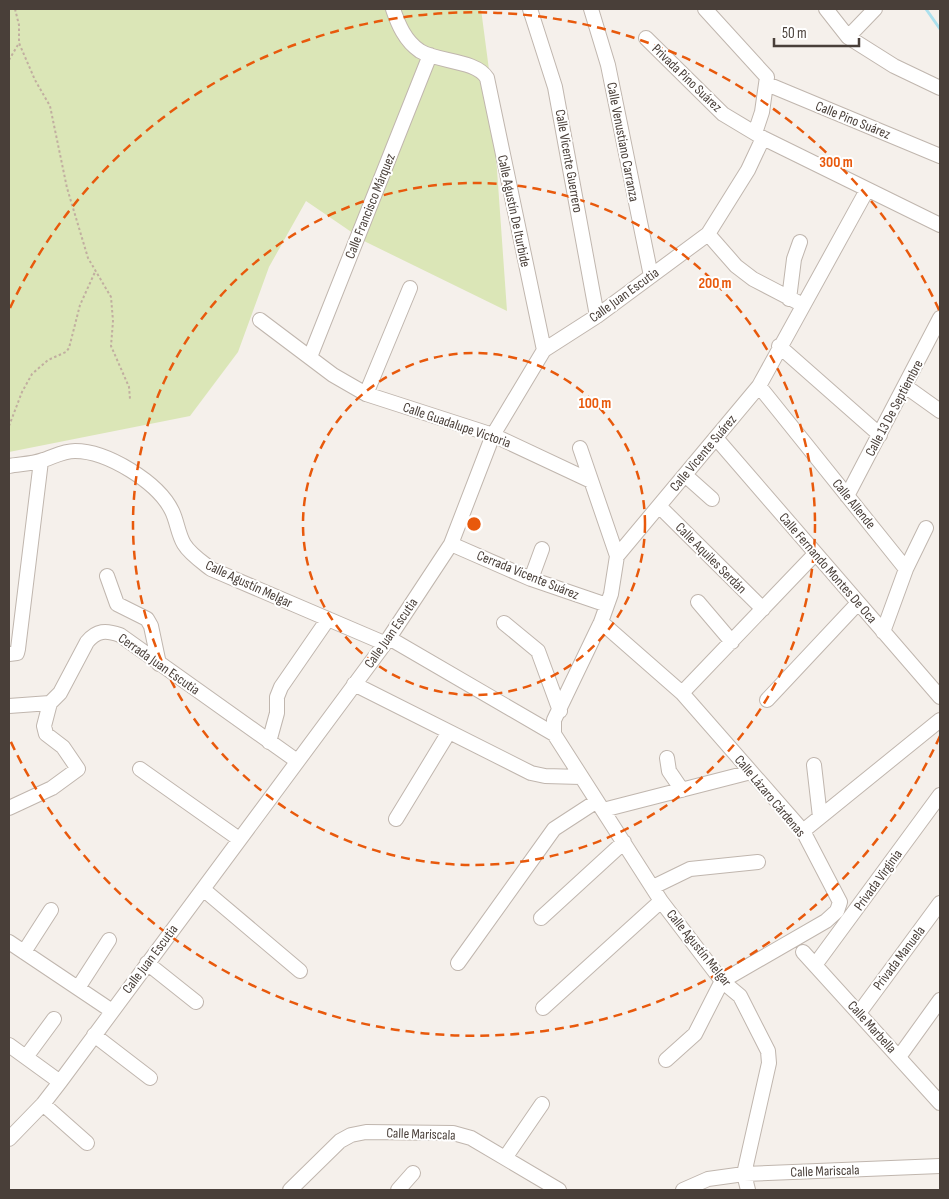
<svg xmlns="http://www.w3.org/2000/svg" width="949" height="1199" viewBox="0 0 949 1199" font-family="'Sofia Sans Condensed',sans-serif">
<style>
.green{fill:#dbe6b7}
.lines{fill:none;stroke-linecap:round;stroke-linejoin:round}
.stream{stroke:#ace0ed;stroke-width:3}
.minor-casing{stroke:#c0b6ae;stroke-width:16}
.path{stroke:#c1aea0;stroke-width:2;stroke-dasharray:2.5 2.5;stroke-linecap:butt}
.minor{stroke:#fff;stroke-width:14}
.ring{fill:none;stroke:#e8590c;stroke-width:2.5;stroke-dasharray:9 6}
.labels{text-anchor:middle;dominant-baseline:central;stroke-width:4;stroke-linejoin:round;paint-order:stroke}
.street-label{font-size:14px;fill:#493f39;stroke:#fff}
.centre{fill:#e8590c;stroke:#fff;stroke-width:2.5}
.ring-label{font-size:15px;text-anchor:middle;font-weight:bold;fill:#e8590c;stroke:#fff;stroke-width:4;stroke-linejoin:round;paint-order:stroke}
</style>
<rect width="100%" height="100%" fill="#f5f0eb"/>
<!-- green -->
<path class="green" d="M9 9H481L491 85 507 311 366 242 306 201 269 267 238 352 190 416 9 452Z"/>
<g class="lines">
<!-- stream -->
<path class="stream" d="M926 9 940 29"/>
<defs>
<path id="minor" d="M393 9C398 24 405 41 420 51 438 62 476 60 487 78L544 350
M530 9 555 87 597 316
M591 9 608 65 651 276
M705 9 767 77 762 112 755 133
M826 9 848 37 894 66 940 88
M848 37 875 9
M646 38 723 114 763 138 940 225
M767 84 940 156
M708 234 736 266 753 279 803 305
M789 299 794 259 800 242
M260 320 333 375 366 394 493 435 591 481
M779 346 880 435
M310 357 430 55
M759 386 906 569
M905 386 940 411
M366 394 410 288
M716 438 940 697
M580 448 617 556
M9 466C20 464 32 464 43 460 53 457 63 451 75 451 107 451 158 482 172 511 177 521 178 534 184 544 190 554 202 562 211 569L384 643
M685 475 712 499
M847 496 940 318
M659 506 763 609
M451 544 531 579 607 605
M107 576 117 604 147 619 151 626 159 664
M531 579 542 549
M698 602 732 642
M601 622 682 693 803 831 840 902 837 911 826 921 722 981
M504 623 538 651 560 711
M883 632 906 569 926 528
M389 638 554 734
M9 654 17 653 18 649 41 461
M354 684 531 773 545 776 581 777
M682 693 815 554
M767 700 858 603
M9 706 50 703
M269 742 277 713V697L281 687 328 619
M667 758 669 771 682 790
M814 765 820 817
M140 769 239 839
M9 808 52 788 78 769 63 747 46 734 44 726 50 703 60 693 87 642C97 630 106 630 120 635L297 761
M603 810 751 772
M396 819 449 732
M803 831 940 720
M653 887 690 869 758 862
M203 889 300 971
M541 918 624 842
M9 942 112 1011
M24 952 51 910
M803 952 940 1103
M147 963 196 1002
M458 963 554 829 597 801
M815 965 940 795
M78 988 109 940
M543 1008 661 901
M859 1013 940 903
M94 1035 150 1078
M9 1045 60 1082
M26 1057 54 1019
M899 1057 940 1000
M666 1060 695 1034 722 981
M43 1104 87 1143
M9 1139 43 1104 60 1082 389 638 451 544 493 435 544 350 597 316 708 234 748 170 763 138
M505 1158 542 1104
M290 1190 340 1141 351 1135 366 1132 453 1133 471 1138 559 1190
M398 1190 413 1173
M683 1190 708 1179 744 1174 940 1166
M748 1190 744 1174 769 1063 768 1051 740 996 722 981 661 901 554 734V720L601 622 611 594 617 556 759 386 867 190"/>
</defs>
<!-- minor casing -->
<use href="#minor" class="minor-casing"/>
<!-- path -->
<path class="path" d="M15 9 19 25V43L35 80 50 106 67 188 88 258 111 297 113 321 111 346 129 387 130 399
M9 60 19 43
M9 426 22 392 32 374 48 360 66 352 69 348 80 305 95 272"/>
<!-- minor -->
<use href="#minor" class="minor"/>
</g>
<!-- distance rings -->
<g class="ring">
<circle cx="474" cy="524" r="171"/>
<circle cx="474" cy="524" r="341"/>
<path d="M940 736A512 512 0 0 1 10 740M10 308A512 512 0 0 1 940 312"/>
</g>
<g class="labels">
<!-- street labels -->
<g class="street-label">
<text transform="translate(687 78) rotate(44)">Privada Pino Suárez</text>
<text transform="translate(853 120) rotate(22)">Calle Pino Suárez</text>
<text transform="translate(623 142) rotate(79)">Calle Venustiano Carranza</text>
<text transform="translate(569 161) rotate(80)">Calle Vicente Guerrero</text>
<text transform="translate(370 206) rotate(-68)">Calle Francisco Márquez</text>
<text transform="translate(514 211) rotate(78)">Calle Agustín De Iturbide</text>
<text transform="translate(624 295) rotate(-36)">Calle Juan Escutia</text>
<text transform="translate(894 408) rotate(-62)">Calle 13 De Septiembre</text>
<text transform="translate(457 425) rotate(19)">Calle Guadalupe Victoria</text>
<text transform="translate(703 453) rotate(-50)">Calle Vicente Suárez</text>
<text transform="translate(854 504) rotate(51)">Calle Allende</text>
<text transform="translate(711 558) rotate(45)">Calle Aquiles Serdán</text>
<text transform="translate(828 568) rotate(49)">Calle Fernando Montes De Oca</text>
<text transform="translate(528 575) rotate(22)">Cerrada Vicente Suárez</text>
<text transform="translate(249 584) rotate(25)">Calle Agustín Melgar</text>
<text transform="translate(391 633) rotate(-55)">Calle Juan Escutia</text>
<text transform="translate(159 664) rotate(35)">Cerrada Juan Escutia</text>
<text transform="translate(770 796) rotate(50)">Calle Lázaro Cárdenas</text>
<text transform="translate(878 880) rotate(-54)">Privada Virginia</text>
<text transform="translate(699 948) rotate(51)">Calle Agustín Melgar</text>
<text transform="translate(899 958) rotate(-53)">Privada Manuela</text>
<text transform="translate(150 959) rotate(-53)">Calle Juan Escutia</text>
<text transform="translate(872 1027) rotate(48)">Calle Marbella</text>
<text transform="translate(421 1134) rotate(2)">Calle Mariscala</text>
<text transform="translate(825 1171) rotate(-2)">Calle Mariscala</text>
</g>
</g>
<circle cx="474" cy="524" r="8" class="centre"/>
<g class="ring-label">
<text x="836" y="167">300 m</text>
<text x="715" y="288">200 m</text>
<text x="595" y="408">100 m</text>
</g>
<!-- border -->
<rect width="949" height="1199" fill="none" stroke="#493f39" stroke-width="20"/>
<!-- scale -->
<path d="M774 38v8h85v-8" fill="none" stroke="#493f39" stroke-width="2.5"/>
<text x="782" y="38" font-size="15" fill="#493f39" stroke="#ffffff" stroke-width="4" paint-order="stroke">50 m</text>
</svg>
